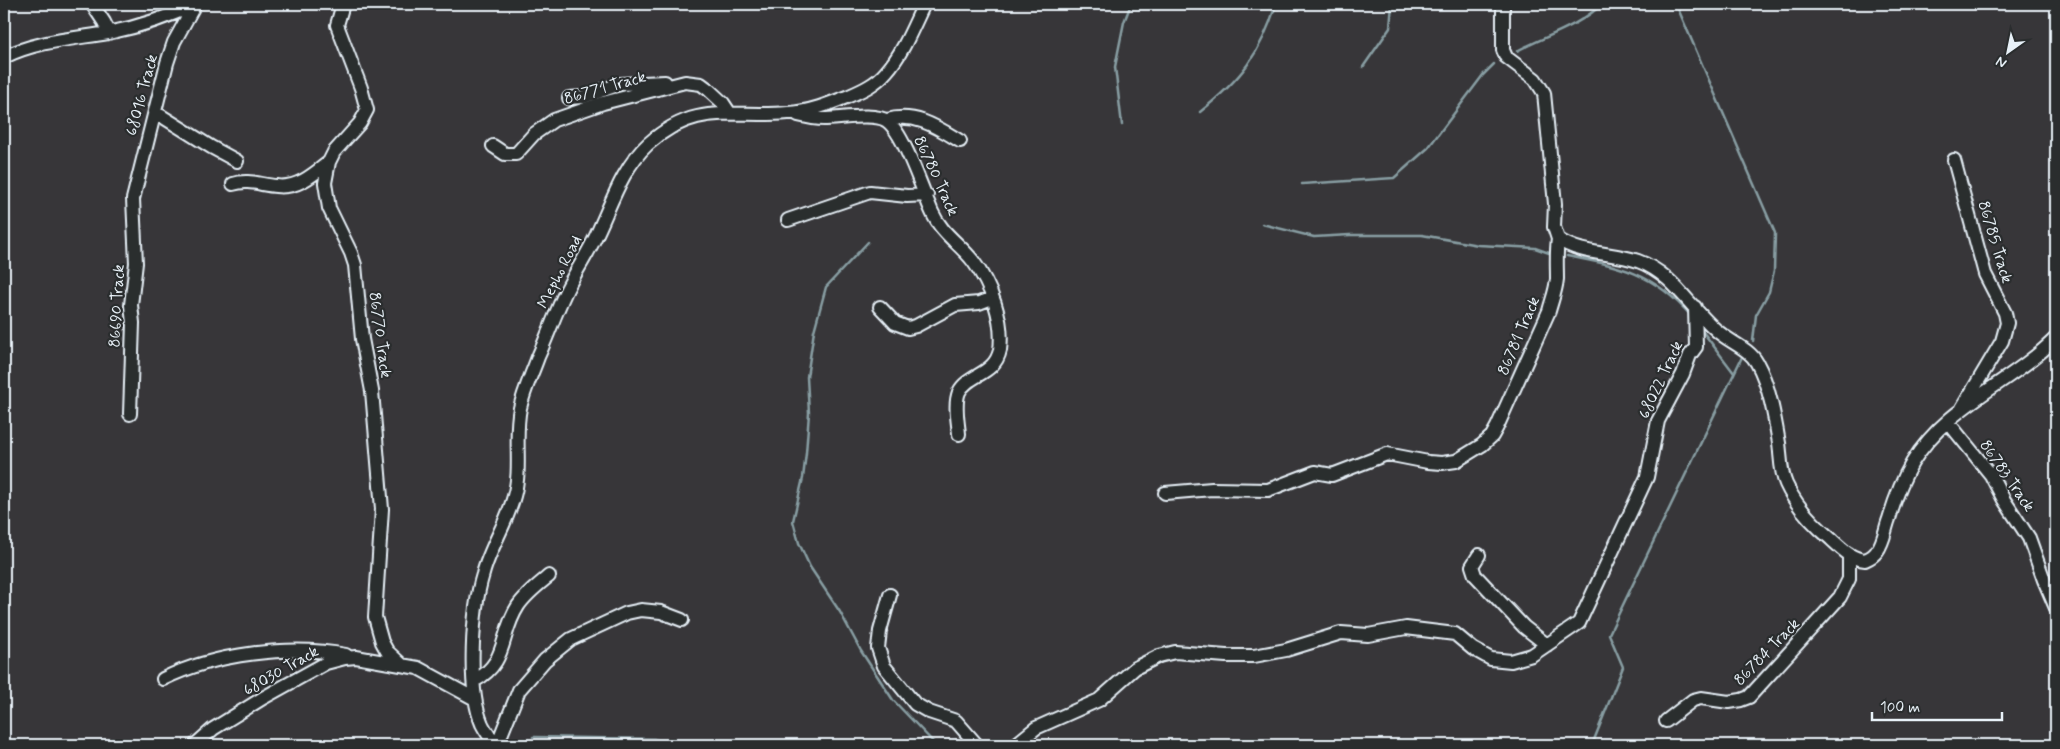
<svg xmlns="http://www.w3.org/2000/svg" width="2060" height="749" viewBox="0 0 2060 749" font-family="Mynerve,sans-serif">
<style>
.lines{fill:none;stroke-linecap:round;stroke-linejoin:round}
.stream{stroke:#889ea3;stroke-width:2.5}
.minor-casing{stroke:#e8f1f8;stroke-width:16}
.minor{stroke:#2a2d2e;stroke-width:12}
.labels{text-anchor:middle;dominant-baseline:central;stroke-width:4.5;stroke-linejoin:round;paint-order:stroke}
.street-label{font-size:16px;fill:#e8f1f8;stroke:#2a2d2e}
</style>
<rect width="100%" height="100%" fill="#373639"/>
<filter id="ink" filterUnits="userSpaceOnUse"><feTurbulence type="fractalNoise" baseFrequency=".02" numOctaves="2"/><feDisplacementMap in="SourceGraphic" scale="10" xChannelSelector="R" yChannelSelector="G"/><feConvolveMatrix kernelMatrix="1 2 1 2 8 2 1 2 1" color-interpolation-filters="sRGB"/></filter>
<g filter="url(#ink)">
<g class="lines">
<!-- stream -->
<path class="stream" d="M1676 4 1775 233 1774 271 1769 292 1756 315 1753 341
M1517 51C1545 36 1578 27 1602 4
M1363 67 1390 28 1392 4
M1200 112C1240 80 1261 54 1276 4
M1122 125 1115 67 1124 22 1131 4
M1302 184 1394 178 1428 148 1483 75 1494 64
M1262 224 1314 237 1350 235H1422L1478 245 1535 248 1552 254
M868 242 826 287 814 331 807 377 809 413 806 453 803 478 793 521 799 543 810 567 840 612 861 651 893 700 936 745
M1567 256C1620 266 1654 273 1691 316
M1700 328 1734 373
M533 737 654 739 674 745
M1590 745 1594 740 1623 667 1609 634 1742 357"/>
<defs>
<path id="minor" d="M92 4 104 22 109 32
M343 4 337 25 361 88 367 110 360 123 334 152 329 162 325 183 329 208 351 253 355 265 362 339 372 391 382 509 375 617 382 642 387 651 402 665
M1503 4V50L1506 57 1535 79 1544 93 1555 204 1554 227 1558 239C1581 255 1612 252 1638 261 1674 274 1689 307 1716 330 1729 342 1749 348 1757 363 1769 384 1775 419 1779 443 1781 457 1780 471 1786 484 1796 506 1813 524 1831 539 1841 548 1851 559 1865 560 1870 558 1874 556 1877 551 1884 542 1885 529 1889 519 1895 499 1902 480 1912 463 1946 406 2011 383 2056 338
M4 57C37 41 72 39 108 33 138 27 167 18 195 4
M569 98 583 97 620 84 665 82
M155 112 211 147 237 161
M798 115C806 117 815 119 824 119 839 119 875 112 887 121 904 133 923 192 932 212 941 233 960 244 973 261 991 285 1004 320 1000 350 995 375 968 374 959 392 954 404 958 422 959 434
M887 120C915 112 937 127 960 141
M493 146 505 154H516L534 134 554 120 603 103 685 82 701 84 709 90 723 103 729 112
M1954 160 1985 274 2005 313 2007 323 2002 341 1962 408
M233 184C248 179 261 185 276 186 297 189 313 175 329 162
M788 220 870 192 907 196 927 195
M880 307 895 323 908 328 916 326 955 305 979 303 992 298
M130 414 133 323 131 305 136 263 133 199 167 63 174 42 195 4
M1948 422 1991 475 2004 500 2029 538 2044 580 2056 608
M1165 493 1212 489 1268 490 1315 472 1332 475 1387 454 1428 462 1442 463 1456 461 1482 445 1492 436 1497 427 1549 311C1552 300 1556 290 1557 279 1557 265 1556 253 1558 239
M1479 555 1472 566 1475 575 1524 627 1547 645
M890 595 880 631 878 648 884 666 915 704 929 712 956 721 977 745
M163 679C213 654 291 644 346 655
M474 681C509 662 499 635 518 606 526 594 538 585 549 576
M1666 721 1693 700 1701 698 1729 702 1741 700 1749 697 1840 597 1849 579V554
M195 745 213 729 263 698 326 663 345 658 356 657 418 668 475 699
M495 745C491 738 486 732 482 724 467 689 472 610 483 574 490 547 507 523 514 496 522 468 514 437 520 408 524 390 532 374 538 357 548 335 556 311 567 289 575 273 585 258 593 242 610 209 620 170 648 144 696 101 732 118 788 113 809 112 829 104 849 96 863 90 876 84 886 72 903 53 913 27 924 4
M497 745 519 690 545 660 571 639 627 613 641 610 661 612 682 620
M1015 745 1036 728 1099 700 1135 668 1159 656 1175 652 1226 656H1254L1286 650 1341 633 1368 635 1406 628 1455 634 1473 649 1491 659 1511 661 1532 655 1579 623 1647 477 1658 421 1683 374 1690 355 1696 347 1695 307"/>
</defs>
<!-- minor casing -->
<use href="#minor" class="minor-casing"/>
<!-- minor -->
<use href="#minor" class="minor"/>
</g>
</g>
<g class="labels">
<!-- street labels -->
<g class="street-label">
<text transform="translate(605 88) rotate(-16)">86771 Track</text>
<text transform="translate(142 95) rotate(-75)">68016 Track</text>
<text transform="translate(936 176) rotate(65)">86780 Track</text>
<text transform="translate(1995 242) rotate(73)">86785 Track</text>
<text transform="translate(560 272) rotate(-63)">Mepho Road</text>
<text transform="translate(117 306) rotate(-87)">86690 Track</text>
<text transform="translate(380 335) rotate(82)">86770 Track</text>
<text transform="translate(1519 336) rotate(-67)">86781 Track</text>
<text transform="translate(1661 380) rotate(-65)">68022 Track</text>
<text transform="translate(2007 476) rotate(55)">86783 Track</text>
<text transform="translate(1767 652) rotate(-46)">86784 Track</text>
<text transform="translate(281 671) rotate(-30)">68030 Track</text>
</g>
</g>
<!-- margin -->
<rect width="2060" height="749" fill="none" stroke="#2a2d2e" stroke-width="20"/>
<rect x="10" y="10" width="2040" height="729" fill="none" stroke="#e8f1f8" stroke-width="2" filter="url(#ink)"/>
<!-- north arrow -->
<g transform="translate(2008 52) rotate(213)" stroke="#2a2d2e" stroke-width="4" paint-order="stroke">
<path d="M0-4L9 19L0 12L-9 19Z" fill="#e8f1f8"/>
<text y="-8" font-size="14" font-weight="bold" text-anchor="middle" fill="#e8f1f8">N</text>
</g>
<!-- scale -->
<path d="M1872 712v8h130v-8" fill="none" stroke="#e8f1f8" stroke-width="2.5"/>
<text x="1880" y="712" font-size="15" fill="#e8f1f8" stroke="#2a2d2e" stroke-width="4" paint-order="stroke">100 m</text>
</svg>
